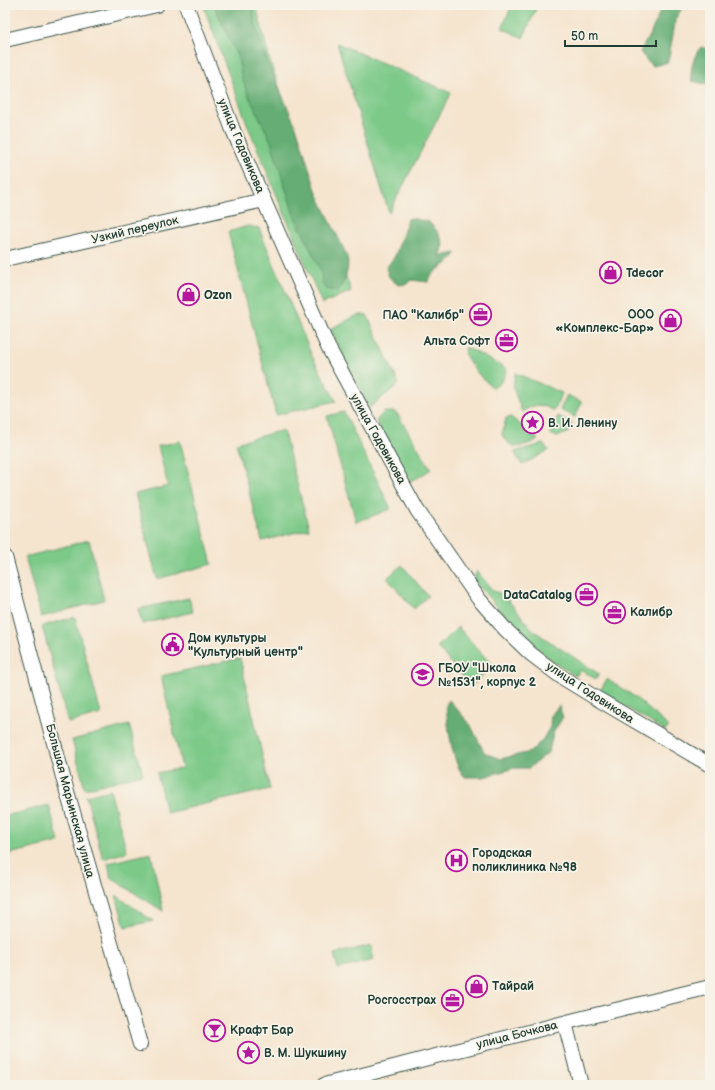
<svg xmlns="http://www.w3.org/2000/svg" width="715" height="1090" viewBox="0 0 715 1090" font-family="'Balsamiq Sans',sans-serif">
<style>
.green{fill:#7cc988;stroke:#4e835e}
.forest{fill:#65ad74;stroke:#427554}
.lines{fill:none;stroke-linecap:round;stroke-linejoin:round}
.minor-casing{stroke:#3f564b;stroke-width:16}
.minor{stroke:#fff;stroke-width:14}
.labels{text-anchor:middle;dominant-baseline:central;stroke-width:3.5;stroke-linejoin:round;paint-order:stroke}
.street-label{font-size:12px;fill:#1f3d34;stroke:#f7f3e8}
.poi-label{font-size:12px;font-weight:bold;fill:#1f3d34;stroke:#f7f3e8;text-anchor:start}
</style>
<rect width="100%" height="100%" fill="#f7f3e8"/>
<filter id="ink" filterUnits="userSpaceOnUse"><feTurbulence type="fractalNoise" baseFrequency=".025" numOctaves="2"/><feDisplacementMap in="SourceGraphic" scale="8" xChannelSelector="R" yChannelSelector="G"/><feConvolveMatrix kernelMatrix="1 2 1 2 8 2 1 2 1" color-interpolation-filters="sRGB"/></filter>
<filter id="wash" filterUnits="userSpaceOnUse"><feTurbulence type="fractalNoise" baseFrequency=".012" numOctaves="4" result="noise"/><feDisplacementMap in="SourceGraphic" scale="16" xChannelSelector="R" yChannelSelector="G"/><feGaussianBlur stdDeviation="0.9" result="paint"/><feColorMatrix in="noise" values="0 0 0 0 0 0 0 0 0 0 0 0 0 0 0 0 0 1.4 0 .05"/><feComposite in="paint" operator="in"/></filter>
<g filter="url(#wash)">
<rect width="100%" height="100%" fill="#f5e4ce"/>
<!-- green -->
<path class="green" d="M203 5H256L269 58 351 291 322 304 248 126Z
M512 5H538L523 38 502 28Z
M337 43 451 93 389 213Z
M248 226 259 228 312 356 336 401 276 415 228 232Z
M358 315H367L399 384 369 408 330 329Z
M466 347 507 369C504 377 502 385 493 387 480 378 472 367 464 353Z
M515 373 562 393 556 408 552 410C539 403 534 404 522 412L513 388Z
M567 395 582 402 575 417 560 410Z
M344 412 391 509 356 522 327 416Z
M384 412H396L431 469 421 476 410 481 376 421Z
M558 416 572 423 569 432 557 437 550 434Z
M511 417 537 438V441C519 446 514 453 502 435L506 418Z
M283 430 309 529 262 541 236 443Z
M180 441 212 564 157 579 135 494 168 486 158 446Z
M543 444 549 450 522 465 514 452Z
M89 540 104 600 41 617 25 557Z
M402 565 428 596 414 609 387 578Z
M477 571 493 591 503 594 534 631 599 674 596 679 580 670 576 676 554 662 528 641 473 580Z
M189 598 193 612 142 624 138 609Z
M75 617 101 714 68 723 42 626Z
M458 627 493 666 471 686 437 647Z
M240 658 270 789 166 813 157 773 182 768 161 676Z
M607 679 635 697 669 727 665 731 600 691Z
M129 725 143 774 85 789 72 740Z
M110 790 127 852 103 859 86 796Z
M49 805 59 842 5 855V816Z
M151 853 163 911 111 878 108 863Z
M116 895 153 921 125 927Z
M371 945 374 960 338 969 334 954Z"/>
<!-- forest -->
<path class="forest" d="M214 5H253L255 23 265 56 297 129 317 193 347 256C350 269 345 281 338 291L326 289 322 284 321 271 294 215 270 139 247 92 242 78 238 58Z
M663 5H684L676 18 668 62 654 66 649 63 640 52 652 30Z
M701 47 710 50V88L705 84 692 81C689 72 694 54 701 47Z
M411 218 429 222 437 231 443 243 441 256 456 253C449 267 435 266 428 282L411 280 407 284 398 285 389 277 386 268 395 256 408 219Z
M449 700 470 724 484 752 500 759 530 752 543 739 550 727 551 715 559 706 563 717 553 733 549 752 529 768H514L484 777H465C451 763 448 724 446 705Z"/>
</g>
<g filter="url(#ink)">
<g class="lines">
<defs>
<path id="minor" d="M186 5 233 130 328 347 417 510 478 598 505 629 531 654 560 676 591 695 710 765
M5 40 157 5
M5 259 264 200
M5 557 64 781 140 1044
M565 1023 581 1085
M324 1085 579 1019 710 987"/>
</defs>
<!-- minor casing -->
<use href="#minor" class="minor-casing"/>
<!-- minor -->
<use href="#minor" class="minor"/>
</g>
</g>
<!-- icons -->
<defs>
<symbol id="shop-ring" viewBox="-11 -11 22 22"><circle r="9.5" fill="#f7f3e8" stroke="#b5179e" stroke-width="1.5"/><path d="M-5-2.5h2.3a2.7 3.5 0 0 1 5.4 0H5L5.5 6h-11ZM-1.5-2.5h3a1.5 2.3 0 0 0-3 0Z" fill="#b5179e"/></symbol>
<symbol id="office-ring" viewBox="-11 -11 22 22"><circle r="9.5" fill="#f7f3e8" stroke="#b5179e" stroke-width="1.5"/><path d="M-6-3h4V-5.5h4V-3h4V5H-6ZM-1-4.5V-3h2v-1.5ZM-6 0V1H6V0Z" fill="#b5179e"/></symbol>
<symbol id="sight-ring" viewBox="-11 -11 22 22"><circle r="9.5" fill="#f7f3e8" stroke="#b5179e" stroke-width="1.5"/><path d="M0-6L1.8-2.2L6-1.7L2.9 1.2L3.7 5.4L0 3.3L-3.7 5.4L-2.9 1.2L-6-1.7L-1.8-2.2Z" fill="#b5179e"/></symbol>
<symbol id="civic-ring" viewBox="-11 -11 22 22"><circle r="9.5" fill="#f7f3e8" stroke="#b5179e" stroke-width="1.5"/><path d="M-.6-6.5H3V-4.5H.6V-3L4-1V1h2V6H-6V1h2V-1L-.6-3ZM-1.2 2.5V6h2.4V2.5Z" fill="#b5179e"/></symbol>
<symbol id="school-ring" viewBox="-11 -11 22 22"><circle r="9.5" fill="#f7f3e8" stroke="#b5179e" stroke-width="1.5"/><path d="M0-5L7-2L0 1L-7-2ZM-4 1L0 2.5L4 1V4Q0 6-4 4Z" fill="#b5179e"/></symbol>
<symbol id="hospital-ring" viewBox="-11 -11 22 22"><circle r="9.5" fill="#f7f3e8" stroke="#b5179e" stroke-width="1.5"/><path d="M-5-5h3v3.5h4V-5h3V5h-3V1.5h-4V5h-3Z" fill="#b5179e"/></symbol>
<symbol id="bar-ring" viewBox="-11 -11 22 22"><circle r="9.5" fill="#f7f3e8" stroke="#b5179e" stroke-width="1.5"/><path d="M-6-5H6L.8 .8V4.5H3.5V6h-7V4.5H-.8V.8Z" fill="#b5179e"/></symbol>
</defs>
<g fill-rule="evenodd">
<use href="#shop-ring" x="598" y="260" width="25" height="25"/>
<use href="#shop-ring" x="176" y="282" width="25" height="25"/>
<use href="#office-ring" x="468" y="302" width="25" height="25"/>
<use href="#shop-ring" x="658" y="308" width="25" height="25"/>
<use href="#office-ring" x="494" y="328" width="25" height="25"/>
<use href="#sight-ring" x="520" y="410" width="25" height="25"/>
<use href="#office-ring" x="574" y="582" width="25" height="25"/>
<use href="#office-ring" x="602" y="600" width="25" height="25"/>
<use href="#civic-ring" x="160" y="632" width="25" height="25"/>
<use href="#school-ring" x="410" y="662" width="25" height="25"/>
<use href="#hospital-ring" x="444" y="848" width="25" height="25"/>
<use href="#shop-ring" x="464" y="974" width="25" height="25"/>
<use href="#office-ring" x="440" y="988" width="25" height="25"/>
<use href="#bar-ring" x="202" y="1018" width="25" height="25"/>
<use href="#sight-ring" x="236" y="1040" width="25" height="25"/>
</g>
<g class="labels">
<!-- street labels -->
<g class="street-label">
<text transform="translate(241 146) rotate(67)">улица Годовикова</text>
<text transform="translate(135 230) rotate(-13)">Узкий переулок</text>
<text transform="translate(378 439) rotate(61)">улица Годовикова</text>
<text transform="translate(590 693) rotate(33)">улица Годовикова</text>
<text transform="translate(70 801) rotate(75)">Большая Марьинская улица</text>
<text transform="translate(517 1035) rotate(-14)">улица Бочкова</text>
</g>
<!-- poi labels -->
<g class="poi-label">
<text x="626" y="273">Tdecor</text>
<text x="204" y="295">Ozon</text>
<text x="654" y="314" text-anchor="end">ООО<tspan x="654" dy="14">«Комплекс-Бар»</tspan></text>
<text x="464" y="315" text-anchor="end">ПАО "Калибр"</text>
<text x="490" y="341" text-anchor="end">Альта Софт</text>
<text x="548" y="423">В. И. Ленину</text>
<text x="572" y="595" text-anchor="end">DataCatalog</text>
<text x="630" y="612">Калибр</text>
<text x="188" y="638">Дом культуры<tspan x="188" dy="14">"Культурный центр"</tspan></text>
<text x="438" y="668">ГБОУ "Школа<tspan x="438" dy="14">№1531", корпус 2</tspan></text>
<text x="472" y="853">Городская<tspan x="472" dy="14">поликлиника №98</tspan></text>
<text x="492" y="986">Тайрай</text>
<text x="436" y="1000" text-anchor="end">Росгосстрах</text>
<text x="230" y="1030">Крафт Бар</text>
<text x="264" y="1053">В. М. Шукшину</text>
</g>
</g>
<!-- margin -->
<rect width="715" height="1090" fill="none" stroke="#f7f3e8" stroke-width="20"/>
<!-- scale -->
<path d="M565 40v6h91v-6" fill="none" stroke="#1f3d34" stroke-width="2"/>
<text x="571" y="40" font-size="12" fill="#1f3d34" stroke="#f7f3e8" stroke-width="3" paint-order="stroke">50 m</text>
</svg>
